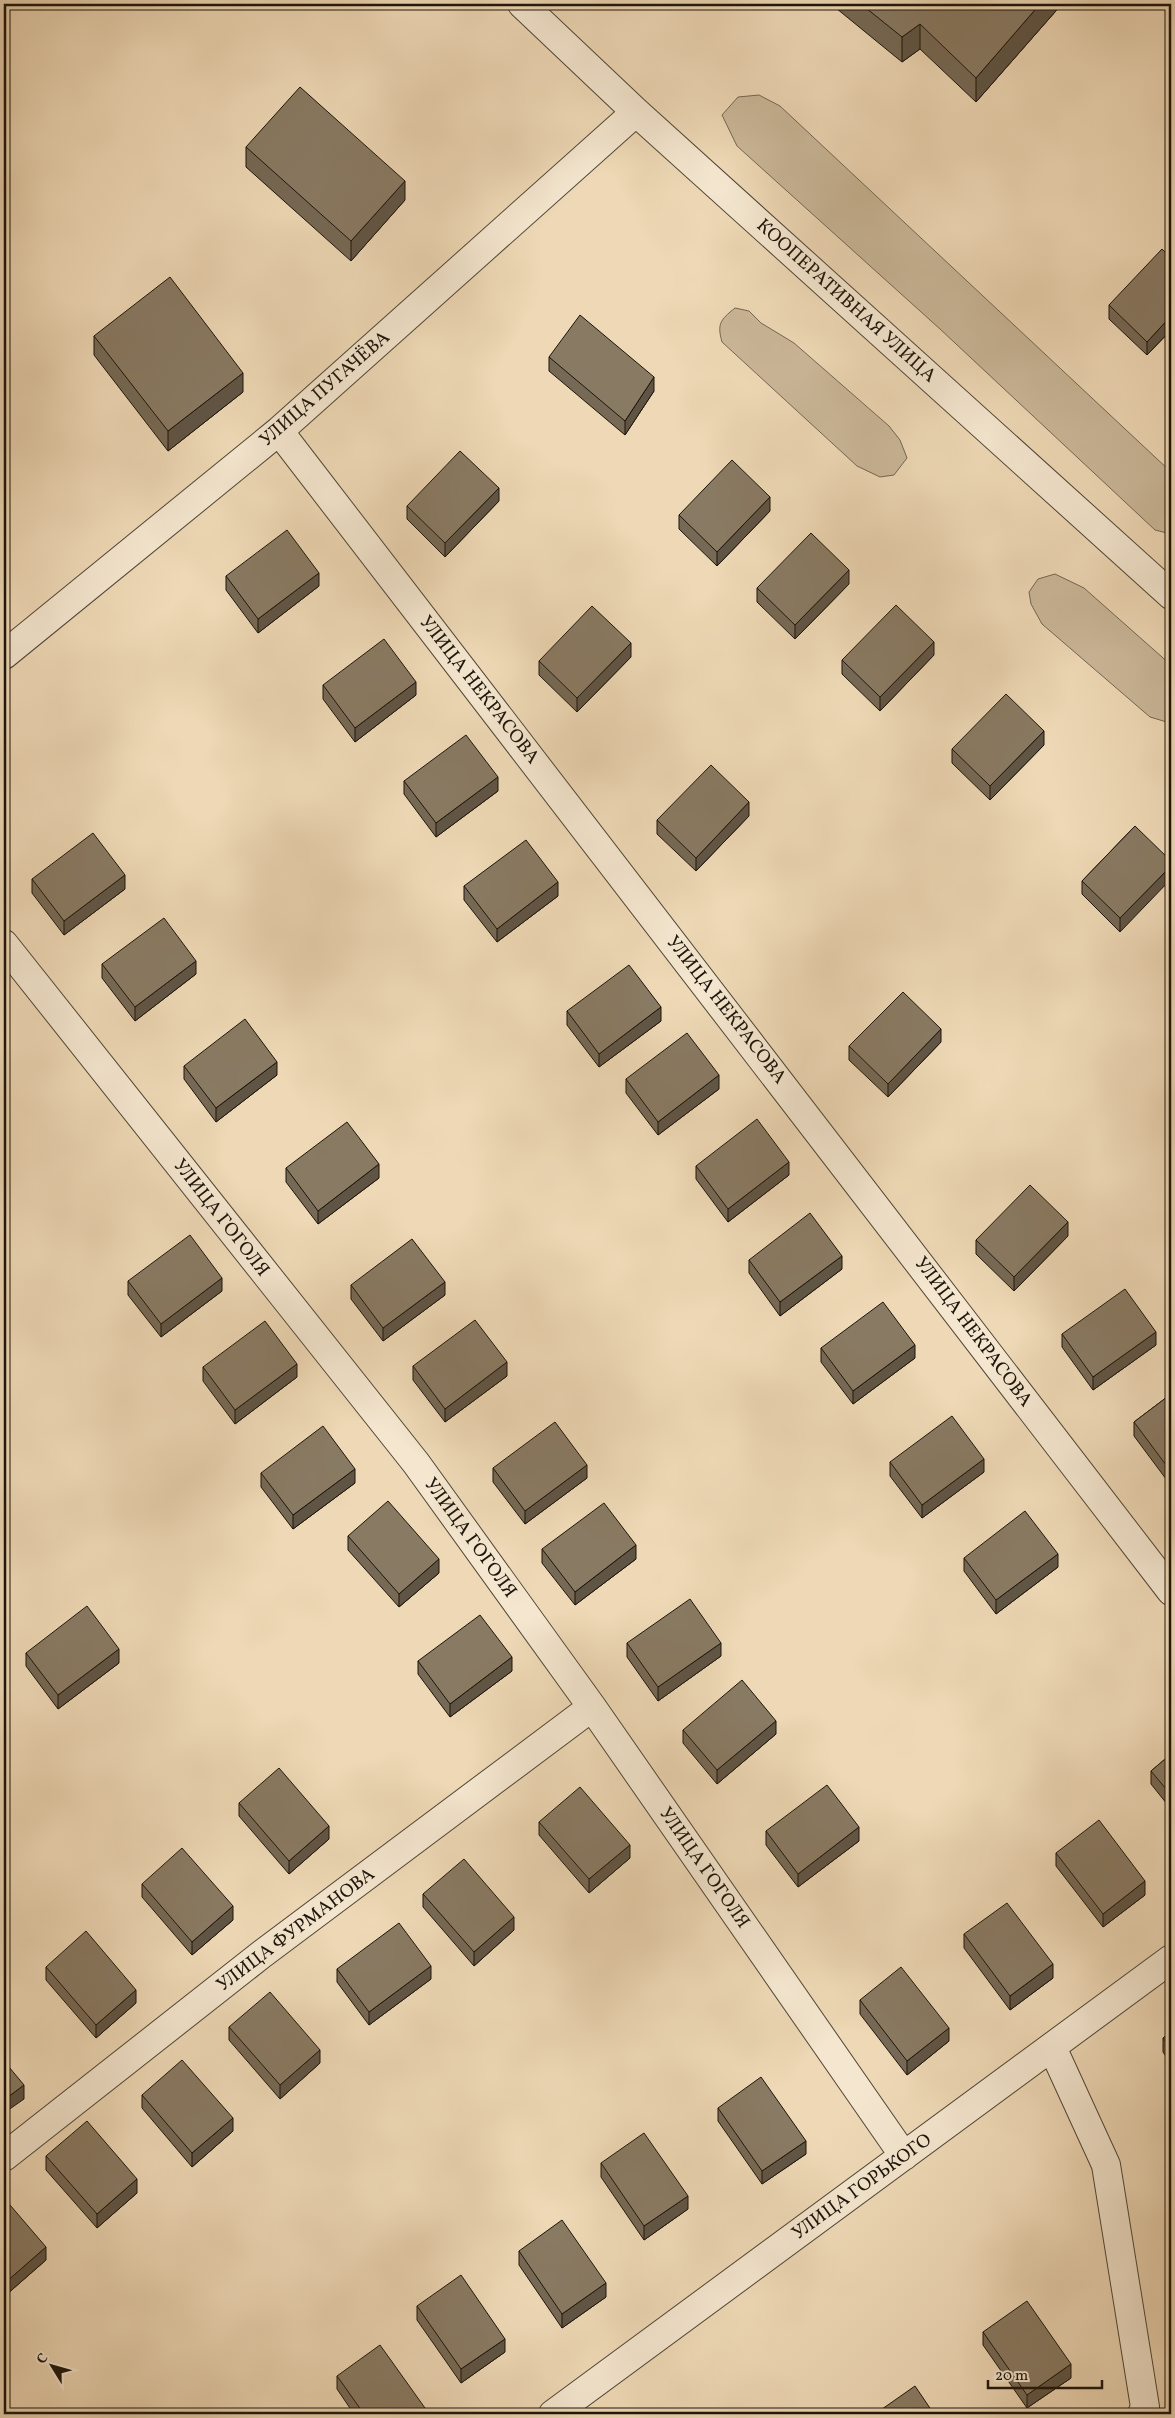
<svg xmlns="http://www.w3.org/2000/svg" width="1175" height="2418" viewBox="0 0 1175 2418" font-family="Vollkorn,serif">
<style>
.green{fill:#cab798;stroke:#736652}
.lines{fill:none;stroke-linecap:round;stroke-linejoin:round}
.minor-casing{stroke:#504636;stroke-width:30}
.minor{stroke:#f4e6cf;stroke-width:28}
.wall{fill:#766955;stroke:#1c150b}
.shaded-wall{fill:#605545;stroke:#1c150b}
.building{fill:#897a63;stroke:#1c150b}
.labels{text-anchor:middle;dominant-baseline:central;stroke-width:5;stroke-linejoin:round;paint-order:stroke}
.street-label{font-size:19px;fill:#1c150b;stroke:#f4e6cf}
</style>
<rect width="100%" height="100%" fill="#eed8b5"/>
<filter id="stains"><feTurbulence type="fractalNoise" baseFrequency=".004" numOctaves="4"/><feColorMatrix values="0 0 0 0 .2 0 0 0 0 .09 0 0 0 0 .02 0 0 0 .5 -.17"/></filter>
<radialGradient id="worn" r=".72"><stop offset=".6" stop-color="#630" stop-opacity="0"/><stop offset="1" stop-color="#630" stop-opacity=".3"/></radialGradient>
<!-- green -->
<path class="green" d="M759 95 780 106 1171 472V534L1155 530 940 329 737 146 722 115 738 97Z
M735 308 749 311 761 323 794 343 889 426 900 440 907 458 894 475 880 477 857 466 722 342C717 324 720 320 735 308Z
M1055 574 1084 588 1171 665 1170 723 1150 717 1042 624 1031 604 1029 592 1038 579Z"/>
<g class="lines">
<defs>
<path id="minor" d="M522 4 636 112 1171 595
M279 431 1171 1591
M4 655 279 431 636 112
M4 944 416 1463 592 1707 904 2156
M1052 2047 1106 2165 1145 2407 1142 2414
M4 2157 262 1954 592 1707
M553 2414 1171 1959"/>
</defs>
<!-- minor casing -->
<use href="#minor" class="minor-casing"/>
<!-- minor -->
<use href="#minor" class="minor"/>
</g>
<!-- wall -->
<path class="wall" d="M831 4H1062L976 102 920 49 902 62Z
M246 147 405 200 351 261 246 167Z
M1171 258V330L1147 355 1109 319V305Z
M94 336 243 392 168 451 94 355Z
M549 357 654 391 625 435 549 371Z
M499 501 445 557 407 519V506Z
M770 511 717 566 679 529V515Z
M226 576 319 586 258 633 226 590Z
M849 584 795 639 757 602V588Z
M934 655 880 711 842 674V660Z
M631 657 577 712 539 675V661Z
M323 685 416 695 355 742 323 699Z
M1044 745 990 800 952 763V749Z
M404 781 498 791 436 837 404 794Z
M749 816 696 871 657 834V820Z
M1135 826 1120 932 1082 894V881Z
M32 879 125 889 64 935 32 893Z
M464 886 558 896 497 942 464 900Z
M102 964 196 974 135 1021 102 978Z
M567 1011 661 1021 599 1067 567 1025Z
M941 1042 888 1097 849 1060V1046Z
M184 1066 277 1075 216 1122 184 1079Z
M626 1079 719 1089 658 1135 626 1093Z
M696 1166 789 1175 728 1222 696 1179Z
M286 1168 379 1178 318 1224 286 1182Z
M1068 1236 1014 1291 976 1254V1240Z
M749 1260 842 1269 780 1316 749 1273Z
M128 1281 222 1291 161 1337 128 1295Z
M351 1285 445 1295 383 1341 351 1299Z
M1062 1334 1156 1345 1093 1390 1062 1347Z
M821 1348 915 1358 853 1404 821 1362Z
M413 1366 507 1376 445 1422 413 1380Z
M203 1367 297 1377 235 1424 203 1381Z
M1171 1394 1166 1479 1134 1436V1422Z
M890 1462 984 1472 922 1518 890 1476Z
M493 1468 587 1478 525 1524 493 1482Z
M261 1473 355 1483 293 1529 261 1487Z
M348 1536 439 1573 399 1607 348 1550Z
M542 1549 636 1559 575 1605 542 1563Z
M964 1558 1058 1567 996 1614 964 1571Z
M627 1643 721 1656 658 1701 627 1657Z
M26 1653 119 1663 58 1709 26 1666Z
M418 1661 512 1671 450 1717 418 1674Z
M683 1730 776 1734 717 1784 683 1743Z
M1171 1754V1809L1151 1784V1771Z
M239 1803 329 1839 289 1874 239 1816Z
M539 1822 630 1858 589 1893 539 1835Z
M766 1831 859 1841 798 1887 766 1845Z
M1056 1853 1145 1895 1103 1927 1056 1866Z
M142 1884 233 1920 192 1955 142 1897Z
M423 1894 514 1930 474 1966 423 1907Z
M964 1934 1053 1978 1010 2010 964 1948Z
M46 1967 136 2003 96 2038 46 1980Z
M337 1969 431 1979 369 2025 337 1982Z
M860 2000 949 2041 907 2075 860 2014Z
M229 2027 320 2063 280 2099 229 2040Z
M1171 2032V2064L1163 2052V2038Z
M142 2095 233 2131 192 2167 142 2108Z
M718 2108 806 2154 762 2184 718 2121Z
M46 2156 137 2193 97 2228 46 2170Z
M601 2163 688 2209 644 2240 601 2177Z
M4 2198 46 2260 6 2295 4 2293Z
M519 2251 606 2297 562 2328 519 2265Z
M417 2306 505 2352 461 2383 417 2320Z
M983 2332 1071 2378 1027 2408 983 2345Z
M337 2376 425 2414H354L337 2389Z"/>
<!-- shaded-wall -->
<path class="shaded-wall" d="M1040 4H1062L976 102V78Z
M920 24V49L902 62V37Z
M405 181V200L351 261V241Z
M1171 316V330L1147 355V342Z
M243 373V392L168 451V431Z
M654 377V391L625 435V421Z
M499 488V501L445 557V543Z
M770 497V511L717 566V552Z
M849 570V584L795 639V625Z
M319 573V586L258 633V619Z
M934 642V655L880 711V697Z
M631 643V657L577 712V698Z
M416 682V695L355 742V728Z
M1044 731V745L990 800V786Z
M498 777V791L436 837V823Z
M749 802V816L696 871V858Z
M1171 866V879L1120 932V918Z
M125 875V889L64 935V921Z
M558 882V896L497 942V929Z
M196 961V974L135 1021V1007Z
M661 1007V1021L599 1067V1054Z
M941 1029V1042L888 1097V1084Z
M277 1062V1075L216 1122V1108Z
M719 1075V1089L658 1135V1122Z
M789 1162V1175L728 1222V1209Z
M379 1164V1178L318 1224V1211Z
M1068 1222V1236L1014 1291V1277Z
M842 1256V1269L780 1316V1302Z
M222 1278V1291L161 1337V1324Z
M445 1282V1295L383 1341V1328Z
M1156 1332V1345L1093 1390V1377Z
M915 1345V1358L853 1404V1391Z
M507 1362V1376L445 1422V1409Z
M297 1364V1377L235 1424V1410Z
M984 1459V1472L922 1518V1505Z
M1171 1461V1475L1166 1479V1465Z
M587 1465V1478L525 1524V1511Z
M355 1469V1483L293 1529V1515Z
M636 1545V1559L575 1605V1592Z
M1058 1554V1567L996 1614V1600Z
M439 1559V1573L399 1607V1594Z
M721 1643V1656L658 1701V1687Z
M119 1649V1663L58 1709V1695Z
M512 1657V1671L450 1717V1704Z
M776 1721V1734L717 1784V1770Z
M329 1826V1839L289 1874V1861Z
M859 1827V1841L798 1887V1874Z
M630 1845V1858L589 1893V1879Z
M1145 1881V1895L1103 1927V1914Z
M233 1906V1920L192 1955V1942Z
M514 1917V1930L474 1966V1952Z
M1053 1964V1978L1010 2010V1996Z
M431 1966V1979L369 2025V2012Z
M136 1990V2003L96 2038V2025Z
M949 2028V2041L907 2075V2061Z
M320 2050V2063L280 2099V2085Z
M24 2085V2099L4 2113V2100Z
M233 2118V2131L192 2167V2153Z
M806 2141V2154L762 2184V2171Z
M137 2179V2193L97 2228V2214Z
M688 2196V2209L644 2240V2226Z
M46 2247V2260L6 2295V2282Z
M606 2283V2297L562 2328V2314Z
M505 2339V2352L461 2383V2369Z
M1071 2364V2378L1027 2408V2395Z
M425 2408V2414H416Z"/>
<!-- building -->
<path class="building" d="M861 4H1040L976 78 920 24 902 37Z
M300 87 405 181 351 241 246 147Z
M1162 249 1171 258V316L1147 342 1109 305Z
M170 277 243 373 168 431 94 336Z
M580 315 654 377 625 421 549 357Z
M460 451 499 488 445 543 407 506Z
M732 460 770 497 717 552 679 515Z
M287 530 319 573 258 619 226 576Z
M811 533 849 570 795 625 757 588Z
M896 605 934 642 880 697 842 660Z
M592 606 631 643 577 698 539 661Z
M384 639 416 682 355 728 323 685Z
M1006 694 1044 731 990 786 952 749Z
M466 735 498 777 436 823 404 781Z
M711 765 749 802 696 858 657 820Z
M1135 826 1171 861V866L1120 918 1082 881Z
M93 833 125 875 64 921 32 879Z
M526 840 558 882 497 929 464 886Z
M164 918 196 961 135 1007 102 964Z
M629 965 661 1007 599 1054 567 1011Z
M903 992 941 1029 888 1084 849 1046Z
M245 1019 277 1062 216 1108 184 1066Z
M687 1033 719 1075 658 1122 626 1079Z
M757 1119 789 1162 728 1209 696 1166Z
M347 1122 379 1164 318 1211 286 1168Z
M1030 1185 1068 1222 1014 1277 976 1240Z
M810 1213 842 1256 780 1302 749 1260Z
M190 1235 222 1278 161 1324 128 1281Z
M412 1239 445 1282 383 1328 351 1285Z
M1125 1289 1156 1332 1093 1377 1062 1334Z
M883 1302 915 1345 853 1391 821 1348Z
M475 1320 507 1362 445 1409 413 1366Z
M265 1321 297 1364 235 1410 203 1367Z
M1171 1394V1461L1166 1465 1134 1422Z
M952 1416 984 1459 922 1505 890 1462Z
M555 1422 587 1465 525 1511 493 1468Z
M323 1426 355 1469 293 1515 261 1473Z
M388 1501 439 1559 399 1594 348 1536Z
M604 1503 636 1545 575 1592 542 1549Z
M1025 1511 1058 1554 996 1600 964 1558Z
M690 1599 721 1643 658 1687 627 1643Z
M87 1606 119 1649 58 1695 26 1653Z
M480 1615 512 1657 450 1704 418 1661Z
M742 1680 776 1721 717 1770 683 1730Z
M1171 1754V1795L1151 1771Z
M279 1768 329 1826 289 1861 239 1803Z
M827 1785 859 1827 798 1874 766 1831Z
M580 1787 630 1845 589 1879 539 1822Z
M1099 1820 1145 1881 1103 1914 1056 1853Z
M182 1848 233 1906 192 1942 142 1884Z
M464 1859 514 1917 474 1952 423 1894Z
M1007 1903 1053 1964 1010 1996 964 1934Z
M399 1923 431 1966 369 2012 337 1969Z
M86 1931 136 1990 96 2025 46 1967Z
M901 1967 949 2028 907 2061 860 2000Z
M270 1992 320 2050 280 2085 229 2027Z
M1171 2032V2050L1163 2038Z
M182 2060 233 2118 192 2153 142 2095Z
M4 2061 24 2085 4 2100Z
M761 2077 806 2141 762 2171 718 2108Z
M87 2121 137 2179 97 2214 46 2156Z
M644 2133 688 2196 644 2226 601 2163Z
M4 2198 46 2247 6 2282 4 2279Z
M562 2220 606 2283 562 2314 519 2251Z
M461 2275 505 2339 461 2369 417 2306Z
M1027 2301 1071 2364 1027 2395 983 2332Z
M380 2345 425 2408 416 2414H364L337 2376Z
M915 2386 934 2414H875Z
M284 2410 287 2414H278Z"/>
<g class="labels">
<!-- street labels -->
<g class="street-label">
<text transform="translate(846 301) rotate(42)">КООПЕРАТИВНАЯ УЛИЦА</text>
<text transform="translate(325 389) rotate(-41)">УЛИЦА ПУГАЧЁВА</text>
<text transform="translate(479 690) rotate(52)">УЛИЦА НЕКРАСОВА</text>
<text transform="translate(726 1010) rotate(52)">УЛИЦА НЕКРАСОВА</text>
<text transform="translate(221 1218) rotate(52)">УЛИЦА ГОГОЛЯ</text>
<text transform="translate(973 1332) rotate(53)">УЛИЦА НЕКРАСОВА</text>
<text transform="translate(470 1538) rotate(54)">УЛИЦА ГОГОЛЯ</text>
<text transform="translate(704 1868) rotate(55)">УЛИЦА ГОГОЛЯ</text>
<text transform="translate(296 1930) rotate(-37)">УЛИЦА ФУРМАНОВА</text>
<text transform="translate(862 2187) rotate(-36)">УЛИЦА ГОРЬКОГО</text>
</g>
</g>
<!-- margin -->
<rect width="1175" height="2418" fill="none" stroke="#eed8b5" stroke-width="20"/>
<rect x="5" y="5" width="1165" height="2408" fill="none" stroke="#1c150b" stroke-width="2.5"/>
<rect x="10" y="10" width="1155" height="2398" fill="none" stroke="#1c150b"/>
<!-- north arrow -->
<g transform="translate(52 2366) rotate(307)" stroke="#f4e6cf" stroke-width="4" paint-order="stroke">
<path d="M0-4L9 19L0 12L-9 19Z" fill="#1c150b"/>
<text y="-8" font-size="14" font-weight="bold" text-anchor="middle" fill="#1c150b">С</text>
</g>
<!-- scale -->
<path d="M988 2380v8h114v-8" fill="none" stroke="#1c150b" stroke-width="2.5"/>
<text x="995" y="2380" font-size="15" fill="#1c150b" stroke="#f4e6cf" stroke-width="4" paint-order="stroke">20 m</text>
<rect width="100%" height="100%" filter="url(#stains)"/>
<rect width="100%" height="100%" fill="url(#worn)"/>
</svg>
